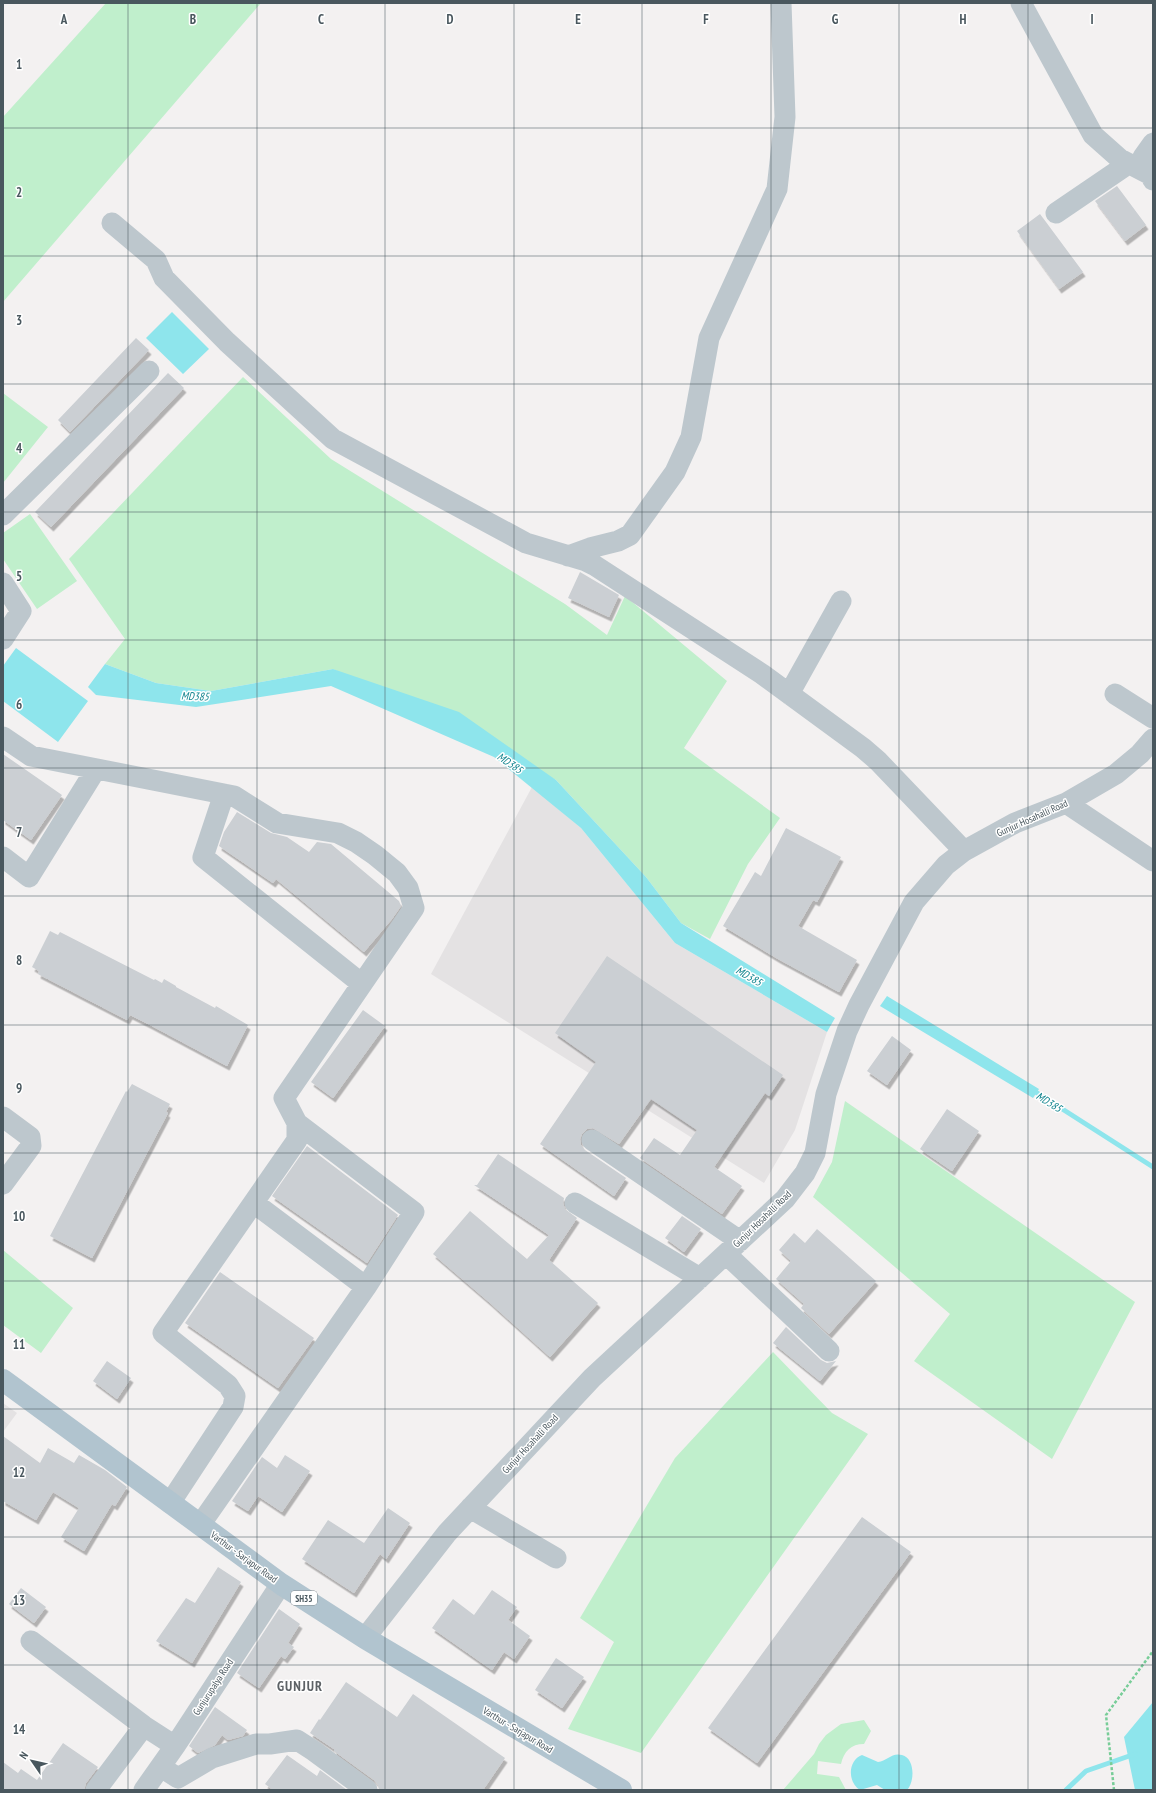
<svg xmlns="http://www.w3.org/2000/svg" width="1156" height="1793" viewBox="0 0 1156 1793" font-family="'PT Sans Narrow',sans-serif">
<style>
.education{fill:#e4e2e3}
.green{fill:#c0efcc}
.water{fill:#8ee5ec}
.lines{fill:none;stroke-linecap:round;stroke-linejoin:round}
.stream{stroke:#8ee5ec;stroke-width:5}
.building{fill:#cbcfd3;filter:url(#shadow)}
.path{stroke:#78cd98;stroke-width:2.5;stroke-dasharray:3 2;stroke-linecap:butt}
.minor{stroke:#bdc7cd;stroke-width:21}
.major{stroke:#b1c4cf;stroke-width:22}
.grid{fill:none;stroke:#49575e;stroke-width:1;stroke-opacity:0.55}
.labels{text-anchor:middle;dominant-baseline:central;stroke-width:3;stroke-linejoin:round;paint-order:stroke}
.shield{fill:#fff;stroke:#80898e;stroke-width:1}
.shield-label{font-size:9px;font-weight:bold;fill:#49575e}
.street-label{font-size:10px;fill:#49575e;stroke:#fff}
.water-label{font-size:11px;font-style:italic;fill:#0f838d;stroke:#fff}
.district-label{font-size:14px;font-weight:bold;letter-spacing:1px;fill:#5d6266;stroke:#fff}
.grid-label{font-size:13px;text-anchor:middle;font-weight:bold;fill:#49575e;stroke:#fff;stroke-width:3;stroke-linejoin:round;paint-order:stroke}
</style>
<defs>
<filter id="shadow"><feDropShadow dx="2.5" dy="4.5" stdDeviation="0" flood-color="#0004"/></filter>
</defs>
<rect width="100%" height="100%" fill="#f3f1f1"/>
<!-- education -->
<path class="education" d="M532 787 581 828 675 943 827 1032 795 1130 764 1183 431 974Z
M3 1403 17 1413 3 1432Z"/>
<!-- green -->
<path class="green" d="M106 3H261L3 302V117Z
M243 377 331 459 565 604 607 635 625 596 727 681 684 748 780 818 748 864 710 939 681 923 646 877 556 780 333 669 211 691 156 683 105 664 125 639 69 559Z
M3 393 48 427 3 483Z
M30 514 77 581 37 609 3 559V533Z
M845 1101 1135 1302 1052 1459 914 1361 950 1314 813 1197 832 1162Z
M3 1250 73 1308 41 1353 3 1325Z
M773 1352 832 1413 868 1434 641 1753 568 1729 614 1642 580 1618 675 1458Z
M864 1720 871 1731 864 1744C851 1744 844 1751 841 1764L818 1761 817 1774 839 1777 846 1790H783L814 1754 819 1744 826 1735 841 1724Z"/>
<!-- water -->
<path class="water" d="M172 312 209 349 183 374 146 338Z
M16 648 88 701 58 742 3 701V666Z
M105 664 156 683 211 691 333 669 459 712 556 780 646 877 681 923 835 1018 827 1032 675 943 581 828 494 757 331 686 196 707 96 695 88 687Z
M887 996 1039 1089 1033 1098 880 1006Z
M1153 1702V1790H1135L1124 1737Z
M862 1755 878 1762C887 1761 892 1752 902 1755 915 1758 915 1782 907 1790H885L877 1785 860 1790C847 1782 848 1760 862 1755Z"/>
<g class="lines">
<!-- stream -->
<path class="stream" d="M1031 1089 1153 1167
M1066 1790 1086 1771 1135 1754"/>
</g>
<!-- building -->
<path class="building" d="M1117 186 1146 225 1125 241 1095 201Z
M1040 214 1083 272 1059 289 1017 231Z
M136 338 149 350 70 432 58 420Z
M168 373 184 388 51 527 35 512Z
M580 572 619 595 609 617 568 598Z
M3 754 62 795 31 840 3 820Z
M237 812 271 833 287 837 309 852 317 842 331 844 399 901 401 906 392 919 364 952 276 879 273 883 219 846 224 832Z
M786 828 841 857 817 902 813 900 798 926 857 960 839 992 778 959 723 926 755 872 761 876Z
M50 931 58 935 60 932 154 980 155 979 162 983 164 979 176 986V987L215 1008 216 1006 248 1025 227 1066 150 1025 130 1015 127 1020 38 974 39 971 32 967Z
M607 956 783 1075 769 1096 765 1093 714 1167 742 1186 722 1214 640 1158 654 1138 680 1155 697 1130 651 1099 619 1144 593 1128 587 1129 582 1134 580 1139 581 1145 585 1150 626 1178 614 1196 540 1144 596 1062 555 1033Z
M363 1010 385 1026 333 1098 311 1082Z
M892 1036 911 1050 887 1085 867 1071Z
M132 1084 170 1104 166 1112 168 1113 92 1258 50 1236 126 1091 127 1092Z
M947 1109 979 1131 952 1171 920 1149Z
M307 1146 398 1215 367 1263 272 1196Z
M498 1154 564 1198 563 1203 565 1209 577 1218 549 1260 598 1303 550 1357 489 1302 433 1254 470 1211 527 1259 549 1235 474 1185H477Z
M682 1216 701 1229 684 1252 665 1238Z
M817 1229 876 1281 829 1334 801 1308 804 1304 776 1279 791 1261 779 1250 794 1233 805 1243Z
M220 1272 314 1338 278 1388 185 1323Z
M786 1327 821 1360 827 1363 836 1361 820 1381 773 1343Z
M107 1361 131 1378 117 1399 93 1381Z
M3 1436 40 1463 48 1448 74 1463 79 1455 105 1470 127 1487 115 1506 112 1504 84 1551 61 1537 79 1508 53 1492 36 1520 3 1501Z
M285 1455 310 1471 282 1512 258 1496 248 1511 232 1501 262 1457 277 1468Z
M388 1508 410 1523 386 1559 380 1554 354 1593 302 1559 328 1520 364 1543Z
M862 1517 911 1552 757 1763 708 1728Z
M218 1567 241 1582 192 1663 156 1641 186 1598 195 1603Z
M21 1588 46 1607 34 1623 9 1604Z
M492 1590 517 1607 508 1620 530 1636 514 1659 504 1652 492 1670 432 1628 453 1599 474 1615Z
M279 1609 300 1624 288 1643 294 1647 285 1659 281 1656 259 1688 237 1673Z
M556 1658 584 1677 562 1708 535 1690Z
M346 1682 397 1717 413 1694 505 1758 483 1790H379L378 1785 374 1780 334 1751V1749L310 1733 319 1719 320 1720Z
M215 1707 247 1730 243 1736 228 1740 222 1735 215 1745 198 1753 189 1746Z
M63 1743 98 1767 86 1783 84 1790H3V1762L18 1773 21 1769 37 1780Z
M287 1755 317 1776 320 1770 347 1790H273L265 1784Z"/>
<g class="lines">
<!-- path -->
<path class="path" d="M1114 1790 1106 1715 1153 1651"/>
<!-- minor -->
<path class="minor" d="M1021 3 1093 135 1120 159 1149 174
M1153 143 1143 157 1153 180
M1056 213 1128 164
M112 223 156 260 164 278 227 342 333 439 526 543 586 561 594 565 762 674 863 748 878 761 964 851
M3 515 149 371
M568 556 590 548 618 541 630 535 675 472 691 437 709 338 777 189 785 117 781 3
M3 583 21 611 3 639
M789 694 841 601
M1115 694 1153 718
M3 737 31 756 234 796 277 823 338 833 356 842 375 855 397 873 408 888 414 908 284 1098 297 1123V1140L163 1333 228 1385 235 1396 233 1407 170 1503
M224 794 203 857 362 984
M1066 803 1153 861
M3 857 29 877 96 769
M3 1117 30 1137 31 1146 3 1184
M592 1140 740 1241
M254 1203 366 1287
M575 1203 700 1278
M726 1254 829 1351
M470 1508 556 1558
M200 1525 366 1287 414 1212 297 1123
M365 1638 447 1533 592 1378 785 1199 805 1173 815 1153 826 1094 847 1031 859 1005 914 902 946 865 964 851 1015 823 1066 803 1116 774 1140 754 1153 739
M31 1641 144 1726 175 1746
M161 1767 178 1778 212 1758 256 1744H270L297 1740 314 1751 367 1790
M96 1790 144 1726
M144 1790 175 1746 281 1584"/>
<!-- major -->
<path class="major" d="M3 1380 281 1584 365 1638 621 1790"/>
</g>
<!-- grid -->
<path class="grid" d="M128 3V1790M257 3V1790M385 3V1790M514 3V1790M642 3V1790M771 3V1790M899 3V1790M1028 3V1790M3 128H1153M3 256H1153M3 384H1153M3 512H1153M3 640H1153M3 768H1153M3 896H1153M3 1025H1153M3 1153H1153M3 1281H1153M3 1409H1153M3 1537H1153M3 1665H1153"/>
<g class="labels">
<!-- shield labels -->
<rect class="shield" x="291" y="1591" width="26" height="14" rx="3"/>
<g class="shield-label">
<text x="304" y="1598">SH35</text>
</g>
<!-- street labels -->
<g class="street-label">
<text transform="translate(1032 818) rotate(-24)">Gunjur Hosahalli Road</text>
<text transform="translate(762 1219) rotate(-44)">Gunjur Hosahalli Road</text>
<text transform="translate(530 1444) rotate(-47)">Gunjur Hosahalli Road</text>
<text transform="translate(244 1557) rotate(36)">Varthur - Sarjapur Road</text>
<text transform="translate(213 1687) rotate(-57)">Gunjurupalya Road</text>
<text transform="translate(518 1730) rotate(31)">Varthur - Sarjapur Road</text>
</g>
<!-- water labels -->
<g class="water-label">
<text transform="translate(195 696) rotate(2)">MD385</text>
<text transform="translate(510 763) rotate(34)">MD385</text>
<text transform="translate(749 976) rotate(30)">MD385</text>
<text transform="translate(1049 1102) rotate(32)">MD385</text>
</g>
<!-- district labels -->
<g class="district-label">
<text x="300" y="1686">GUNJUR</text>
</g>
</g>
<g class="grid-label">
<text x="64" y="24">A</text>
<text x="193" y="24">B</text>
<text x="321" y="24">C</text>
<text x="450" y="24">D</text>
<text x="578" y="24">E</text>
<text x="706" y="24">F</text>
<text x="835" y="24">G</text>
<text x="963" y="24">H</text>
<text x="1092" y="24">I</text>
<text x="19" y="69">1</text>
<text x="19" y="197">2</text>
<text x="19" y="325">3</text>
<text x="19" y="453">4</text>
<text x="19" y="581">5</text>
<text x="19" y="709">6</text>
<text x="19" y="837">7</text>
<text x="19" y="965">8</text>
<text x="19" y="1093">9</text>
<text x="19" y="1221">10</text>
<text x="19" y="1349">11</text>
<text x="19" y="1477">12</text>
<text x="19" y="1605">13</text>
<text x="19" y="1734">14</text>
</g>
<!-- border -->
<rect width="1156" height="1793" fill="none" stroke="#49575e" stroke-width="8"/>
<!-- north arrow -->
<g transform="translate(32 1761) rotate(304)" stroke="#ffffff" stroke-width="3" paint-order="stroke">
<path d="M0-3L7 15L0 10L-7 15Z" fill="#49575e"/>
<text y="-6" font-size="11" font-weight="bold" text-anchor="middle" fill="#49575e">N</text>
</g>
</svg>
